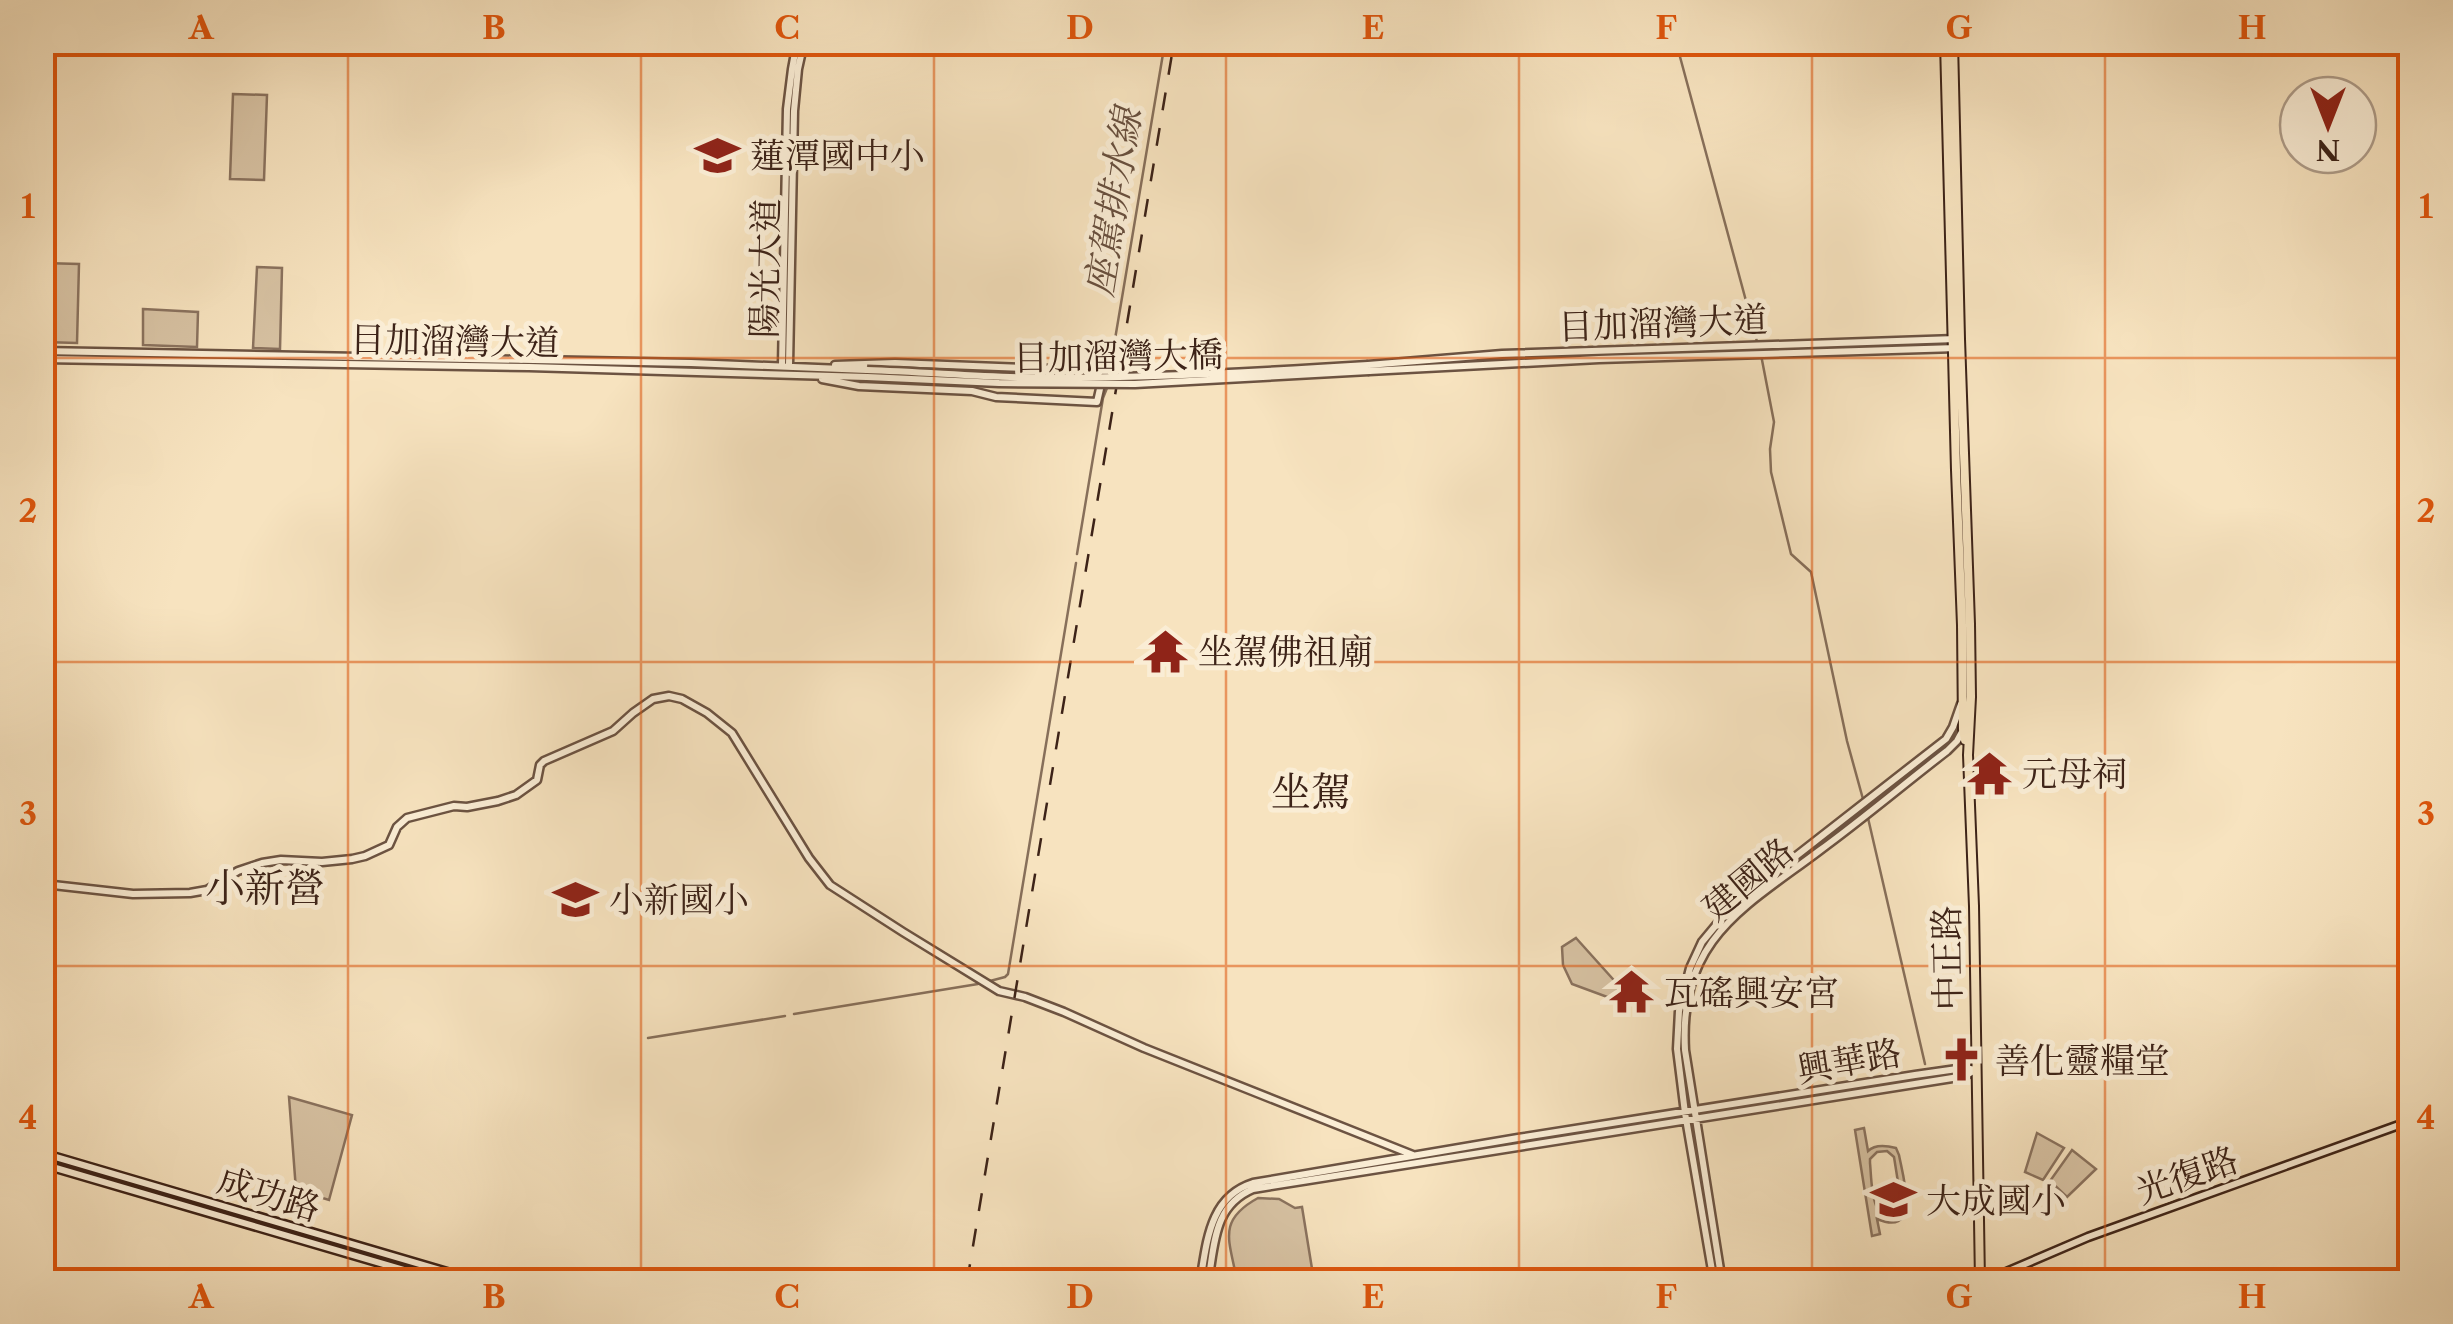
<svg xmlns="http://www.w3.org/2000/svg" width="2453" height="1324" viewBox="0 0 2453 1324" font-family="'Libre Caslon Text','Noto Serif TC',serif">
<style>
.green{fill:#d7c2a3;stroke:#8a725e;stroke-width:2.5;fill-rule:evenodd}
.lines{fill:none;stroke-linecap:round;stroke-linejoin:round}
.stream{stroke:#876f5a;stroke-width:2.5}
.tertiary-casing{stroke:#6c5342;stroke-width:11}
.secondary-casing{stroke:#3d2318;stroke-width:11}
.primary-casing{stroke:#3d2318;stroke-width:12}
.tertiary{stroke:#faedd5;stroke-width:6}
.secondary{stroke:#faedd5;stroke-width:6}
.primary{stroke:#f7e3bf;stroke-width:8}
.rail{stroke:#3d2318;stroke-width:2.5;stroke-dasharray:18 18;stroke-linecap:butt}
.tertiary-bridge-casing{stroke:#6c5342;stroke-width:11;stroke-linecap:butt}
.tertiary-bridge{stroke:#faedd5;stroke-width:6}
.grid{fill:none;stroke:#df560d;stroke-width:2.5;stroke-opacity:0.55}
.labels{text-anchor:middle;dominant-baseline:central;stroke-width:10;stroke-linejoin:round;paint-order:stroke}
.poi-label{font-size:35px;fill:#3d2318;stroke:#faedd5;text-anchor:start}
.street-label{font-size:35px;fill:#3d2318;stroke:#faedd5}
.water-label{font-size:38px;font-style:italic;fill:#684f3e;stroke:#faedd5}
.quarter-label{font-size:40px;fill:#3d2318;stroke:#faedd5}
.neatline{fill:none;stroke:#df560d;stroke-width:4}
.grid-label{font-size:32px;text-anchor:middle;font-weight:bold;fill:#df560d}
</style>
<rect width="100%" height="100%" fill="#f7e3bf"/>
<filter id="stains"><feTurbulence type="fractalNoise" baseFrequency=".002" numOctaves="4"/><feColorMatrix values="0 0 0 0 .2 0 0 0 0 .09 0 0 0 0 .02 0 0 0 .5 -.17"/></filter>
<radialGradient id="worn" r=".72"><stop offset=".6" stop-color="#630" stop-opacity="0"/><stop offset="1" stop-color="#630" stop-opacity=".3"/></radialGradient>
<!-- green -->
<path class="green" d="M233 94 267 95 264 180 230 179Z
M43 263 79 264 77 343 43 342Z
M257 267 282 268 280 349 253 348Z
M143 309 198 312 197 347 143 345Z
M1576 938 1620 987 1610 998 1572 984 1563 965 1562 947Z
M289 1097 352 1115 329 1200 296 1190Z
M1864 1128 1868 1151C1875 1144 1885 1145 1896 1148L1899 1155C1903 1177 1922 1238 1877 1219L1880 1234 1872 1236 1855 1130ZM1887 1151 1894 1157 1901 1201 1899 1211C1870 1228 1872 1182 1870 1163V1159L1877 1152Z
M2037 1133 2064 1148 2043 1180 2025 1172Z
M2072 1150 2096 1169 2067 1197 2050 1181Z
M1258 1198 1279 1199 1295 1208 1302 1207 1314 1281H1237C1230 1241 1216 1221 1258 1198Z"/>
<g class="lines">
<!-- stream -->
<path class="stream" d="M1676 42 1762 360 1774 422 1770 449 1771 472 1791 554 1811 572 1847 741 1866 810
M1110 369 1165 42
M1077 554 1103 398 1107 388
M1868 818 1925 1064
M990 981 1005 977 1008 974 1076 563
M794 1014 978 984
M648 1038 785 1016"/>
<defs>
<path id="tertiary" d="M42 351 691 363 867 370
M42 359 529 367 867 377
M782 365 787 109 792 69 797 42
M789 365 794 111 798 69 804 42
M1368 365 1502 354 1956 339
M1369 371 1599 359 1957 348
M822 379 859 386 972 391 996 397 1097 402 1104 371 895 363 835 365
M42 901 53 885 133 894 190 893 207 890 238 871 262 863 281 860 322 862 352 859 365 856 389 845 397 827 407 818 454 806 467 807 498 801 516 795 537 780 540 765 544 761 613 731 633 713 653 699 669 696 682 699 707 713 732 733 809 858 830 885 903 932 999 991 1025 997 1064 1012 1144 1048 1413 1155
M1200 1282C1207 1242 1209 1197 1253 1183L1518 1138 1915 1075 1964 1068 1976 1070
M1208 1282C1215 1244 1213 1206 1253 1189L1965 1076 1975 1070
M1714 1282 1685 1113 1677 1049 1679 1011 1690 968 1702 942 1732 906 1946 739 1953 727 1961 704
M1722 1282 1685 1050C1679 939 1742 909 1819 851 1863 819 1904 784 1947 751L1957 741 1963 730"/>
<path id="secondary" d="M42 1153 481 1282
M42 1164 445 1282
M1983 1282 2088 1237 2410 1121"/>
<path id="primary" d="M1945 42 1956 470 1962 625 1963 729 1965 740
M1953 42 1960 339 1970 624 1971 697 1968 755 1974 906 1980 1282"/>
</defs>
<!-- tertiary casing -->
<use href="#tertiary" class="tertiary-casing"/>
<!-- secondary casing -->
<use href="#secondary" class="secondary-casing"/>
<!-- primary casing -->
<use href="#primary" class="primary-casing"/>
<!-- tertiary -->
<use href="#tertiary" class="tertiary"/>
<!-- secondary -->
<use href="#secondary" class="secondary"/>
<!-- primary -->
<use href="#primary" class="primary"/>
<!-- rail -->
<path class="rail" d="M967 1282 1174 42"/>
<defs>
<path id="tertiary-bridge" d="M867 370C926 372 985 377 1044 378 1152 378 1260 372 1368 365
M867 377 999 383 1135 384 1369 371"/>
</defs>
<!-- tertiary-bridge casing -->
<use href="#tertiary-bridge" class="tertiary-bridge-casing"/>
<!-- tertiary-bridge -->
<use href="#tertiary-bridge" class="tertiary-bridge"/>
</g>
<!-- grid -->
<path class="grid" d="M348 42V1282M641 42V1282M934 42V1282M1226 42V1282M1519 42V1282M1812 42V1282M2105 42V1282M42 358H2410M42 662H2410M42 966H2410"/>
<!-- icons -->
<defs>
<symbol id="school-bare" viewBox="-9 -9 18 18"><path d="M0-5L7-2L0 1L-7-2ZM-4 1L0 2.5L4 1V4Q0 6-4 4Z" fill="#8f2418" stroke="#faedd5" stroke-width="2.5" paint-order="stroke"/></symbol>
<symbol id="temple-bare" viewBox="-9 -9 18 18"><path d="M0-6L5-2H3V0L6.5 2.5H4V6H1.5V3h-3V6H-4V2.5H-6.5L-3 0V-2H-5Z" fill="#8f2418" stroke="#faedd5" stroke-width="2.5" paint-order="stroke"/></symbol>
<symbol id="church-bare" viewBox="-9 -9 18 18"><path d="M-1.2-6h2.4v3.5h3.3v2.4h-3.3V6h-2.4V-.1h-3.3v-2.4h3.3Z" fill="#8f2418" stroke="#faedd5" stroke-width="2.5" paint-order="stroke"/></symbol>
</defs>
<g fill-rule="evenodd">
<use href="#school-bare" x="686" y="124" width="63" height="63"/>
<use href="#temple-bare" x="1134" y="620" width="63" height="63"/>
<use href="#temple-bare" x="1958" y="742" width="63" height="63"/>
<use href="#school-bare" x="544" y="868" width="63" height="63"/>
<use href="#temple-bare" x="1600" y="960" width="63" height="63"/>
<use href="#church-bare" x="1930" y="1028" width="63" height="63"/>
<use href="#school-bare" x="1862" y="1168" width="63" height="63"/>
</g>
<g class="labels">
<!-- poi labels -->
<g class="poi-label">
<text x="750" y="155">蓮潭國中小</text>
<text x="1198" y="651">坐駕佛祖廟</text>
<text x="2022" y="773">元母祠</text>
<text x="609" y="899">小新國小</text>
<text x="1664" y="992">瓦磘興安宮</text>
<text x="1995" y="1060">善化靈糧堂</text>
<text x="1926" y="1200">大成國小</text>
</g>
<!-- street labels -->
<g class="street-label">
<text transform="translate(765 268) rotate(-89)">陽光大道</text>
<text transform="translate(1663 323) rotate(-2)">目加溜灣大道</text>
<text transform="translate(455 341) rotate(1)">目加溜灣大道</text>
<text transform="translate(1118 356) rotate(-1)">目加溜灣大橋</text>
<text transform="translate(1748 879) rotate(-40)">建國路</text>
<text transform="translate(1947 958) rotate(-91)">中正路</text>
<text transform="translate(1849 1061) rotate(-10)">興華路</text>
<text transform="translate(2187 1175) rotate(-19)">光復路</text>
<text transform="translate(269 1194) rotate(17)">成功路</text>
</g>
<!-- water labels -->
<g class="water-label">
<text transform="translate(1113 202) rotate(-81)">座駕排水線</text>
</g>
<!-- quarter labels -->
<g class="quarter-label">
<text x="1311" y="791">坐駕</text>
<text x="265" y="887">小新營</text>
</g>
</g>
<!-- margin -->
<rect width="2453" height="1324" fill="none" stroke="#f7e3bf" stroke-width="110"/>
<!-- north arrow -->
<g transform="translate(2328 125) rotate(180)"><circle r="48" fill="#faedd5" stroke="#ae9c89" stroke-width="2.5"/>
<path d="M0-8L18 38L0 25L-18 38Z" fill="#8f2418"/>
<text y="-15" font-size="28" font-weight="bold" text-anchor="middle" fill="#3d2318">N</text>
</g>
<rect x="55" y="55" width="2343" height="1214" class="neatline"/>
<g class="grid-label">
<text x="201" y="39">A</text>
<text x="494" y="39">B</text>
<text x="787" y="39">C</text>
<text x="1080" y="39">D</text>
<text x="1373" y="39">E</text>
<text x="1666" y="39">F</text>
<text x="1959" y="39">G</text>
<text x="2252" y="39">H</text>
<text x="28" y="218">1</text>
<text x="2426" y="218">1</text>
<text x="28" y="522">2</text>
<text x="2426" y="522">2</text>
<text x="28" y="825">3</text>
<text x="2426" y="825">3</text>
<text x="28" y="1129">4</text>
<text x="2426" y="1129">4</text>
<text x="201" y="1308">A</text>
<text x="494" y="1308">B</text>
<text x="787" y="1308">C</text>
<text x="1080" y="1308">D</text>
<text x="1373" y="1308">E</text>
<text x="1666" y="1308">F</text>
<text x="1959" y="1308">G</text>
<text x="2252" y="1308">H</text>
</g>
<rect width="100%" height="100%" filter="url(#stains)"/>
<rect width="100%" height="100%" fill="url(#worn)"/>
</svg>
